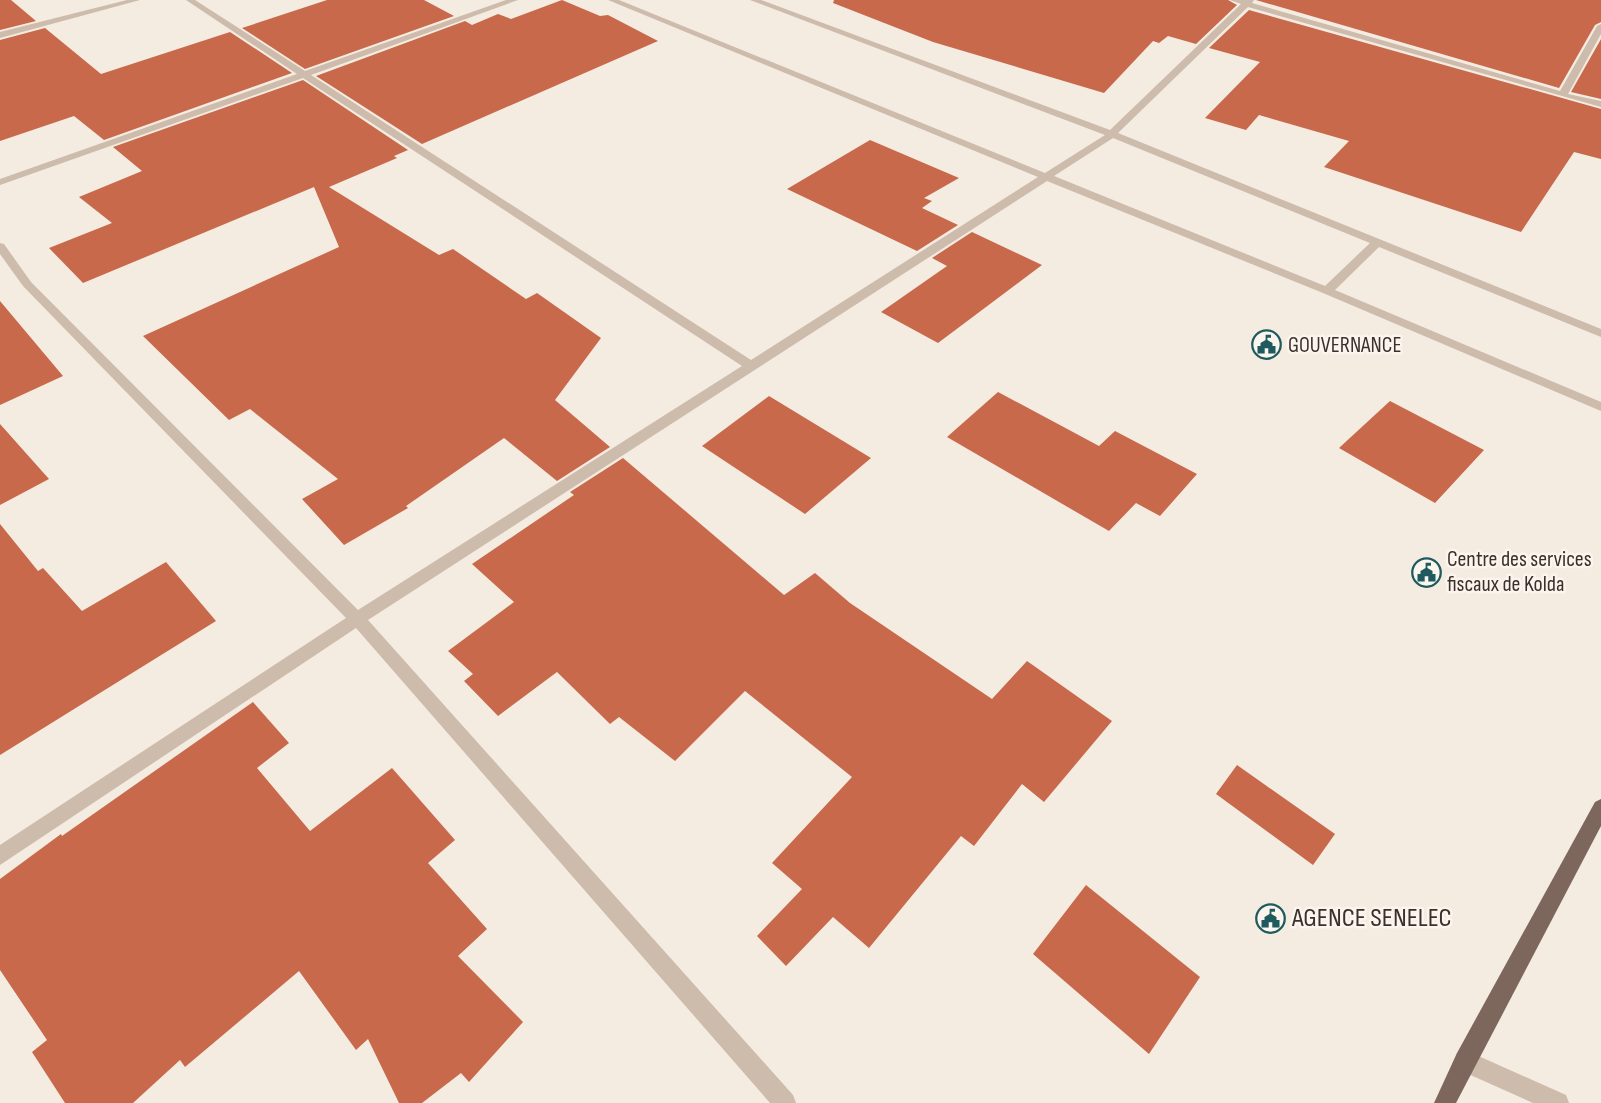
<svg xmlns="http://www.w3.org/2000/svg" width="1601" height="1103" viewBox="0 0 1601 1103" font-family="'Sofia Sans Condensed',sans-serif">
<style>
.building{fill:#c8694b}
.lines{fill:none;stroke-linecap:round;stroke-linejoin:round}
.minor{fill:#cdbbac;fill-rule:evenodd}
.major{fill:#7d675c;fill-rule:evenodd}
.labels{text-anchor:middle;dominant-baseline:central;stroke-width:5;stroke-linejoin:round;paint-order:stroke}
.poi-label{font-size:22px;fill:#3b302b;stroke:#fbf5ee;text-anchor:start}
.near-poi-label{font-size:27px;fill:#3b302b;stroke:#fbf5ee;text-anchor:start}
</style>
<rect width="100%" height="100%" fill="#f4ebe1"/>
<!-- building -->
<path class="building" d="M0 0H11L36 21 0 30Z
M327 0H424L454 16 305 69 242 28Z
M562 0 600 16 608 15 658 41 422 144 316 76 465 21 472 25 498 14 511 19Z
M834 0H1228L1237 5 1196 44 1168 36 1159 43 1153 41 1104 93 933 42 833 3Z
M1256 0H1601V22L1595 25 1559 88Z
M1249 10 1601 109V159L1574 152 1521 232 1324 167 1349 141 1259 115 1246 130 1205 118 1260 62 1209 48Z
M45 28 101 74 230 32 292 73 104 140 74 116 0 141V40Z
M1601 39V99L1571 92Z
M303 80 408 150 394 156 397 158 329 187 439 255 453 249 526 299 537 293 601 338 555 400 610 447 557 481 504 438 406 506 408 508 344 545 302 499 338 479 250 409 229 420 143 336 339 247 314 187 83 283 49 248 112 223 79 197 142 171 113 147Z
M870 140 959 178 924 198 932 201 922 208 958 225 917 251 787 189Z
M972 232 1042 265 938 343 881 312 947 266 932 258Z
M0 301 63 376 0 405Z
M998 392 1099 446 1115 431 1197 474 1160 516 1136 503 1109 531 947 437Z
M769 396 871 458 805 514 702 446Z
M1390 401 1484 450 1435 503 1339 448Z
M0 424 49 479 0 505Z
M623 458 784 595 815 573 850 603 992 699 1027 661 1112 721 1044 802 1022 784 974 846 961 836 869 948 833 917 786 966 757 936 802 889 772 863 852 777 745 691 675 761 619 717 610 724 557 672 498 716 464 681 473 674 448 651 514 602 472 564 574 495 570 492Z
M0 524 38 571 43 568 82 611 166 562 216 621 0 755Z
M253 702 289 743 257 768 310 831 392 768 455 840 428 863 487 929 458 956 523 1022 469 1082 461 1073 422 1103H399L368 1039 356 1050 299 971 185 1067 180 1060 133 1103H65L32 1052 47 1040 0 970V879L61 834 62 836Z
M1237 765 1335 834 1313 865 1216 794Z
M1086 885 1200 977 1149 1054 1033 954Z"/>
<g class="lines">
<!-- minor -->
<path class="minor" d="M127 0H140L0 38V32Z
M186 0H195L305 71 506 0H518L311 75 751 360 1038 177 608 0H619L1045 173 1105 135 750 0H761L1110 130 1241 4 1230 0H1254L1252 3 1560 91 1597 26 1601 24V34L1568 94 1601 101V107L1248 7 1118 133 1601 329V337L1379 247 1335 290 1601 402V411L1323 293 1047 181 368 620 793 1095 796 1103H770L356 628 0 865V845L346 618 23 286 0 254V243L4 244 31 282 358 610 742 366 303 78 0 185V179L297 74ZM1113 138 1370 243 1325 286 1054 176Z
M1465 1050 1566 1095 1569 1103H1533L1457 1069 1454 1061 1457 1053Z"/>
<!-- major -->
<path class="major" d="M1601 799V826L1456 1103H1434L1457 1053 1595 802Z"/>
</g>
<!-- icons -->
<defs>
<symbol id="civic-ring" viewBox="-11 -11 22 22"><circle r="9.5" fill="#fbf5ee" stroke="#1f5a5e" stroke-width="1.5"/><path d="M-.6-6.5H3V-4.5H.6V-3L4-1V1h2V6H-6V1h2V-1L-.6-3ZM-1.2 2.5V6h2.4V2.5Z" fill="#1f5a5e"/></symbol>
</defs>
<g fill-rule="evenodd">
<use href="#civic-ring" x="1250" y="328" width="33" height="33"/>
<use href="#civic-ring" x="1410" y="556" width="33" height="33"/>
<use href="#civic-ring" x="1254" y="902" width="33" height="33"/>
</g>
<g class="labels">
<!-- poi labels -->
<g class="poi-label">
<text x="1288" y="345">GOUVERNANCE</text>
<text x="1447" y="559">Centre des services<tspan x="1447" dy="25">fiscaux de Kolda</tspan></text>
</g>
<!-- near-poi labels -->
<g class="near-poi-label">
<text x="1292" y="918">AGENCE SENELEC</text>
</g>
</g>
</svg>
